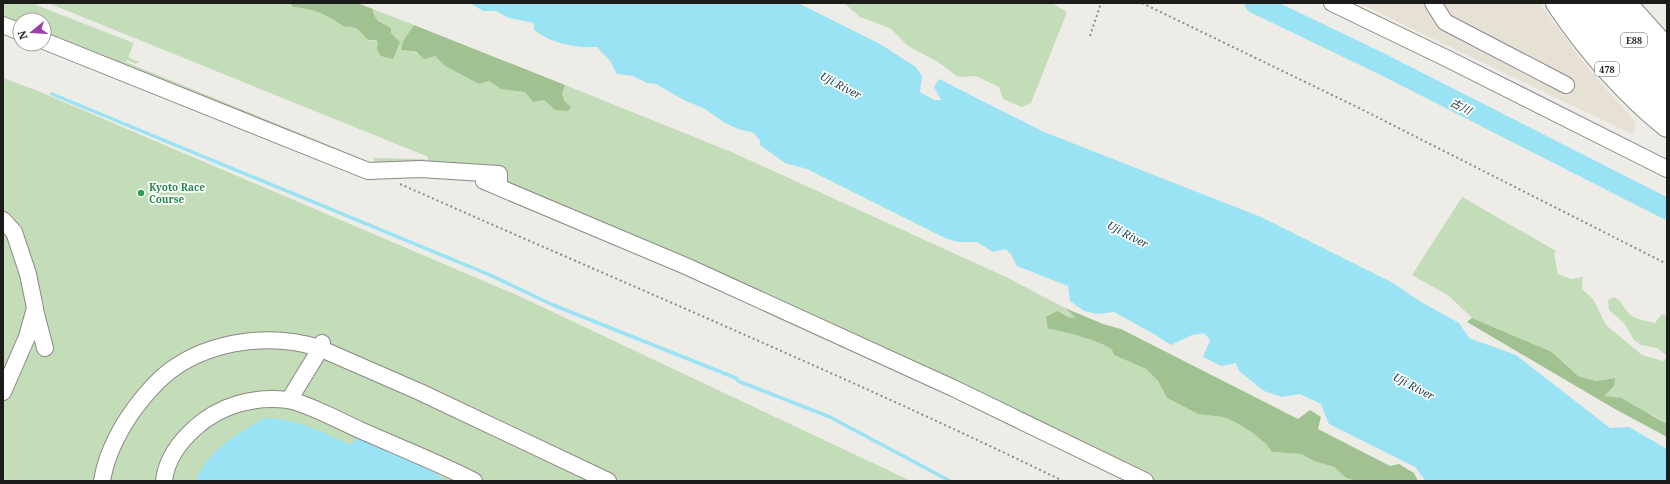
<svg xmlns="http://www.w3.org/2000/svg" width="1670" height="484" viewBox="0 0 1670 484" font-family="'Noto Serif','Noto Sans JP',serif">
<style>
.built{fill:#e6e0d5}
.green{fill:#c4ddb9}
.forest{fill:#a0c190}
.water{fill:#99e3f4}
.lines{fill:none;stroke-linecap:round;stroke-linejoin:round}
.stream{stroke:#99e3f4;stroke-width:3.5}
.river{stroke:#99e3f4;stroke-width:21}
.minor-casing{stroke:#8a8884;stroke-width:18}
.highway-casing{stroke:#8a8884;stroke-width:24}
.path{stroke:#8c8b88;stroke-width:2;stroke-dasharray:2 3;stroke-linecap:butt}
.minor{stroke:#fff;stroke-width:16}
.highway{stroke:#fff;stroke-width:22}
.leisure-dot{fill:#2e9e5b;stroke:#fff;stroke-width:1.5}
.labels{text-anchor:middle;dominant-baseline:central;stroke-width:3.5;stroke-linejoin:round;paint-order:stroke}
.shield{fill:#fff;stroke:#60605f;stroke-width:1}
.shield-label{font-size:9px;font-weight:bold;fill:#1c1c1a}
.leisure-label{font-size:10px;font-weight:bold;fill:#27864d;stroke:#fff;text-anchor:start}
.water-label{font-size:11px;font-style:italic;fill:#183c44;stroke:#fff}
</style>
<rect width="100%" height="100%" fill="#eeece7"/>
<!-- built -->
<path class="built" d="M1359 3H1539L1592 73 1635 121 1634 135Z"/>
<!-- green -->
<path class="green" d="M3 3H38L36 5 134 43 128 57 139 62 136 64 127 60 126 62 370 162H375L373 158 424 159 427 161 428 158 426 156 48 3H288L293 7C316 9 326 15 345 27 357 25 360 32 368 40L400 42 391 33V28L378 21 373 13V9L414 25 403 41 402 50 435 56 445 66 479 84 489 81 501 89 525 91 533 102 544 100 555 110 571 107 564 100 562 93 565 85 734 153 1008 278 1065 308 1075 317 1048 328C1059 329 1104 342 1111 349 1113 351 1113 353 1114 355L1146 369 1158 381 1167 398 1198 414 1223 417 1235 422 1253 433 1267 445 1272 452 1301 454 1314 461 1334 467 1346 478 1356 481H1145L484 181 368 171 44 41V20H20V32L3 25Z
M844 3H1052L1067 12 1031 103 1022 107 1003 99 999 87 976 76 958 77 938 62 908 46 890 28 860 17Z
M3 78 38 91 519 296 911 481H3Z
M1462 197 1556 251 1554 254 1558 274 1571 279 1583 277 1582 289 1593 299 1606 325 1642 355 1663 361 1667 357V424L1655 416 1603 396 1614 386V378L1596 381 1578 376 1552 352 1472 318 1449 296 1412 275Z
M1614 297C1624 303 1623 309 1631 315 1637 320 1647 321 1655 323L1662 314 1667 316V356L1657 348 1641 345 1634 340 1624 323 1609 310 1608 300Z"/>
<!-- forest -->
<path class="forest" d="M289 3H357L373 9V13L378 21 391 28V33L400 42 393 59 381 56 377 50 378 42 376 40H368C360 32 357 25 345 27 326 15 316 9 293 7Z
M414 25 565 85 562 93 564 100 571 107 568 111 555 110 544 100 533 102 525 92 501 89 489 81 479 84 445 66 435 56 424 59 417 52 401 50 403 41Z
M1065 308 1103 324 1121 329 1298 419 1310 410 1321 417 1318 429 1390 466 1399 464 1414 473 1418 481H1356L1346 478 1334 467 1314 461 1301 454 1272 452 1267 445 1253 433 1235 422 1223 417 1198 414 1167 398 1158 381 1146 369 1114 355C1113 353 1113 351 1111 349 1103 342 1059 329 1048 329L1046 317 1057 311 1070 318 1075 317Z
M1472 318 1552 352 1578 376 1596 381 1615 378 1614 386 1604 396 1621 398 1667 424V437L1615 409 1467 322Z"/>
<!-- water -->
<path class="water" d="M470 3H798L880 44 916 67 922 76 920 92 934 100H941L934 87 939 79 1044 132 1261 217 1393 283 1421 302 1459 323 1469 338 1516 355 1610 428 1629 427 1667 449V481H1426L1415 467 1329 424 1321 404 1300 394 1282 397 1264 391 1239 371 1236 363 1221 366 1203 357 1210 340 1204 333 1192 335 1171 345 1154 334 1114 312 1098 314 1084 311 1070 301 1068 286 1017 266 1011 254 1005 249 993 252 977 242H958L945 238 807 169 785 163 760 145V141L754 133 738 129 725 123 705 109 684 100 656 84 647 83 633 76 617 74 610 61 597 47C576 48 552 44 534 30V23L509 18 496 11H483Z
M264 418C295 418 322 432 351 445L357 438 427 468 446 481H196C207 450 238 434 264 418Z"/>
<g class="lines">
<!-- stream -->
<path class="stream" d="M52 94 490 275 553 305 736 378 738 381 830 417 950 481"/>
<!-- river -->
<path class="river" d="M1255 3 1382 64 1667 209"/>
<defs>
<path id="minor" d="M1332 3 1448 59 1667 169
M1433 3 1445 22 1566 85
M3 25 20 32
M44 41 368 171 420 169 499 174V182L484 181 688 267 953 388 1145 481
M3 220 14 232 28 274 35 308 27 337 3 392
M35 310 45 348
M289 400 316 356 322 343
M102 481C106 456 116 436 130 415 142 398 155 382 171 370 212 340 272 333 319 348L420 392 608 481
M164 481C166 460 180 441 195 428 220 405 254 396 288 400 307 403 342 422 360 430 398 447 437 462 474 481"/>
<path id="highway" d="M1557 3C1588 49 1624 91 1667 126
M1579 3C1606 39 1635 71 1667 102
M1603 3 1647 55 1667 75
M1625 3 1667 50"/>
</defs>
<!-- minor casing -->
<use href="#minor" class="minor-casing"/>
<!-- highway casing -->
<use href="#highway" class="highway-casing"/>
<!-- path -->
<path class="path" d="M1142 3 1357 107 1667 264
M1090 36 1101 3
M400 184C621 282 845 375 1063 481"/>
<!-- minor -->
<use href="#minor" class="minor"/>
<!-- highway -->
<use href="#highway" class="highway"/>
</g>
<!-- markers -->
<circle class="leisure-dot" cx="141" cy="193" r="4"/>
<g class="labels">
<!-- shield labels -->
<g class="shield">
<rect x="1621" y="33" width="26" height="14" rx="3"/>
<rect x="1595" y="62" width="24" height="14" rx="3"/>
</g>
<g class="shield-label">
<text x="1634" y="40">E88</text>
<text x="1607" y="69">478</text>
</g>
<!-- leisure labels -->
<g class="leisure-label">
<text x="149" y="187">Kyoto Race<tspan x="149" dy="12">Course</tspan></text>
</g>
<!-- water labels -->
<g class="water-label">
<text transform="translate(841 85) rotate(28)">Uji River</text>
<text transform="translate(1461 106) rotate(27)">古川</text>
<text transform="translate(1128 234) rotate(28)">Uji River</text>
<text transform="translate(1414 386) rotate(28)">Uji River</text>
</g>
</g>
<!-- border -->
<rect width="1670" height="484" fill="none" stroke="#1c1c1a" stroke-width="8"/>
<!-- north arrow -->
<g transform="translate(32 32) rotate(252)"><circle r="19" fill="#ffffff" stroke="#a4a4a3"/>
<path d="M0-3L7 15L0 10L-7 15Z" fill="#9a3faa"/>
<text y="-6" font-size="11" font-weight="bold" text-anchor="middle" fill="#1c1c1a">N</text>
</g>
</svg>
